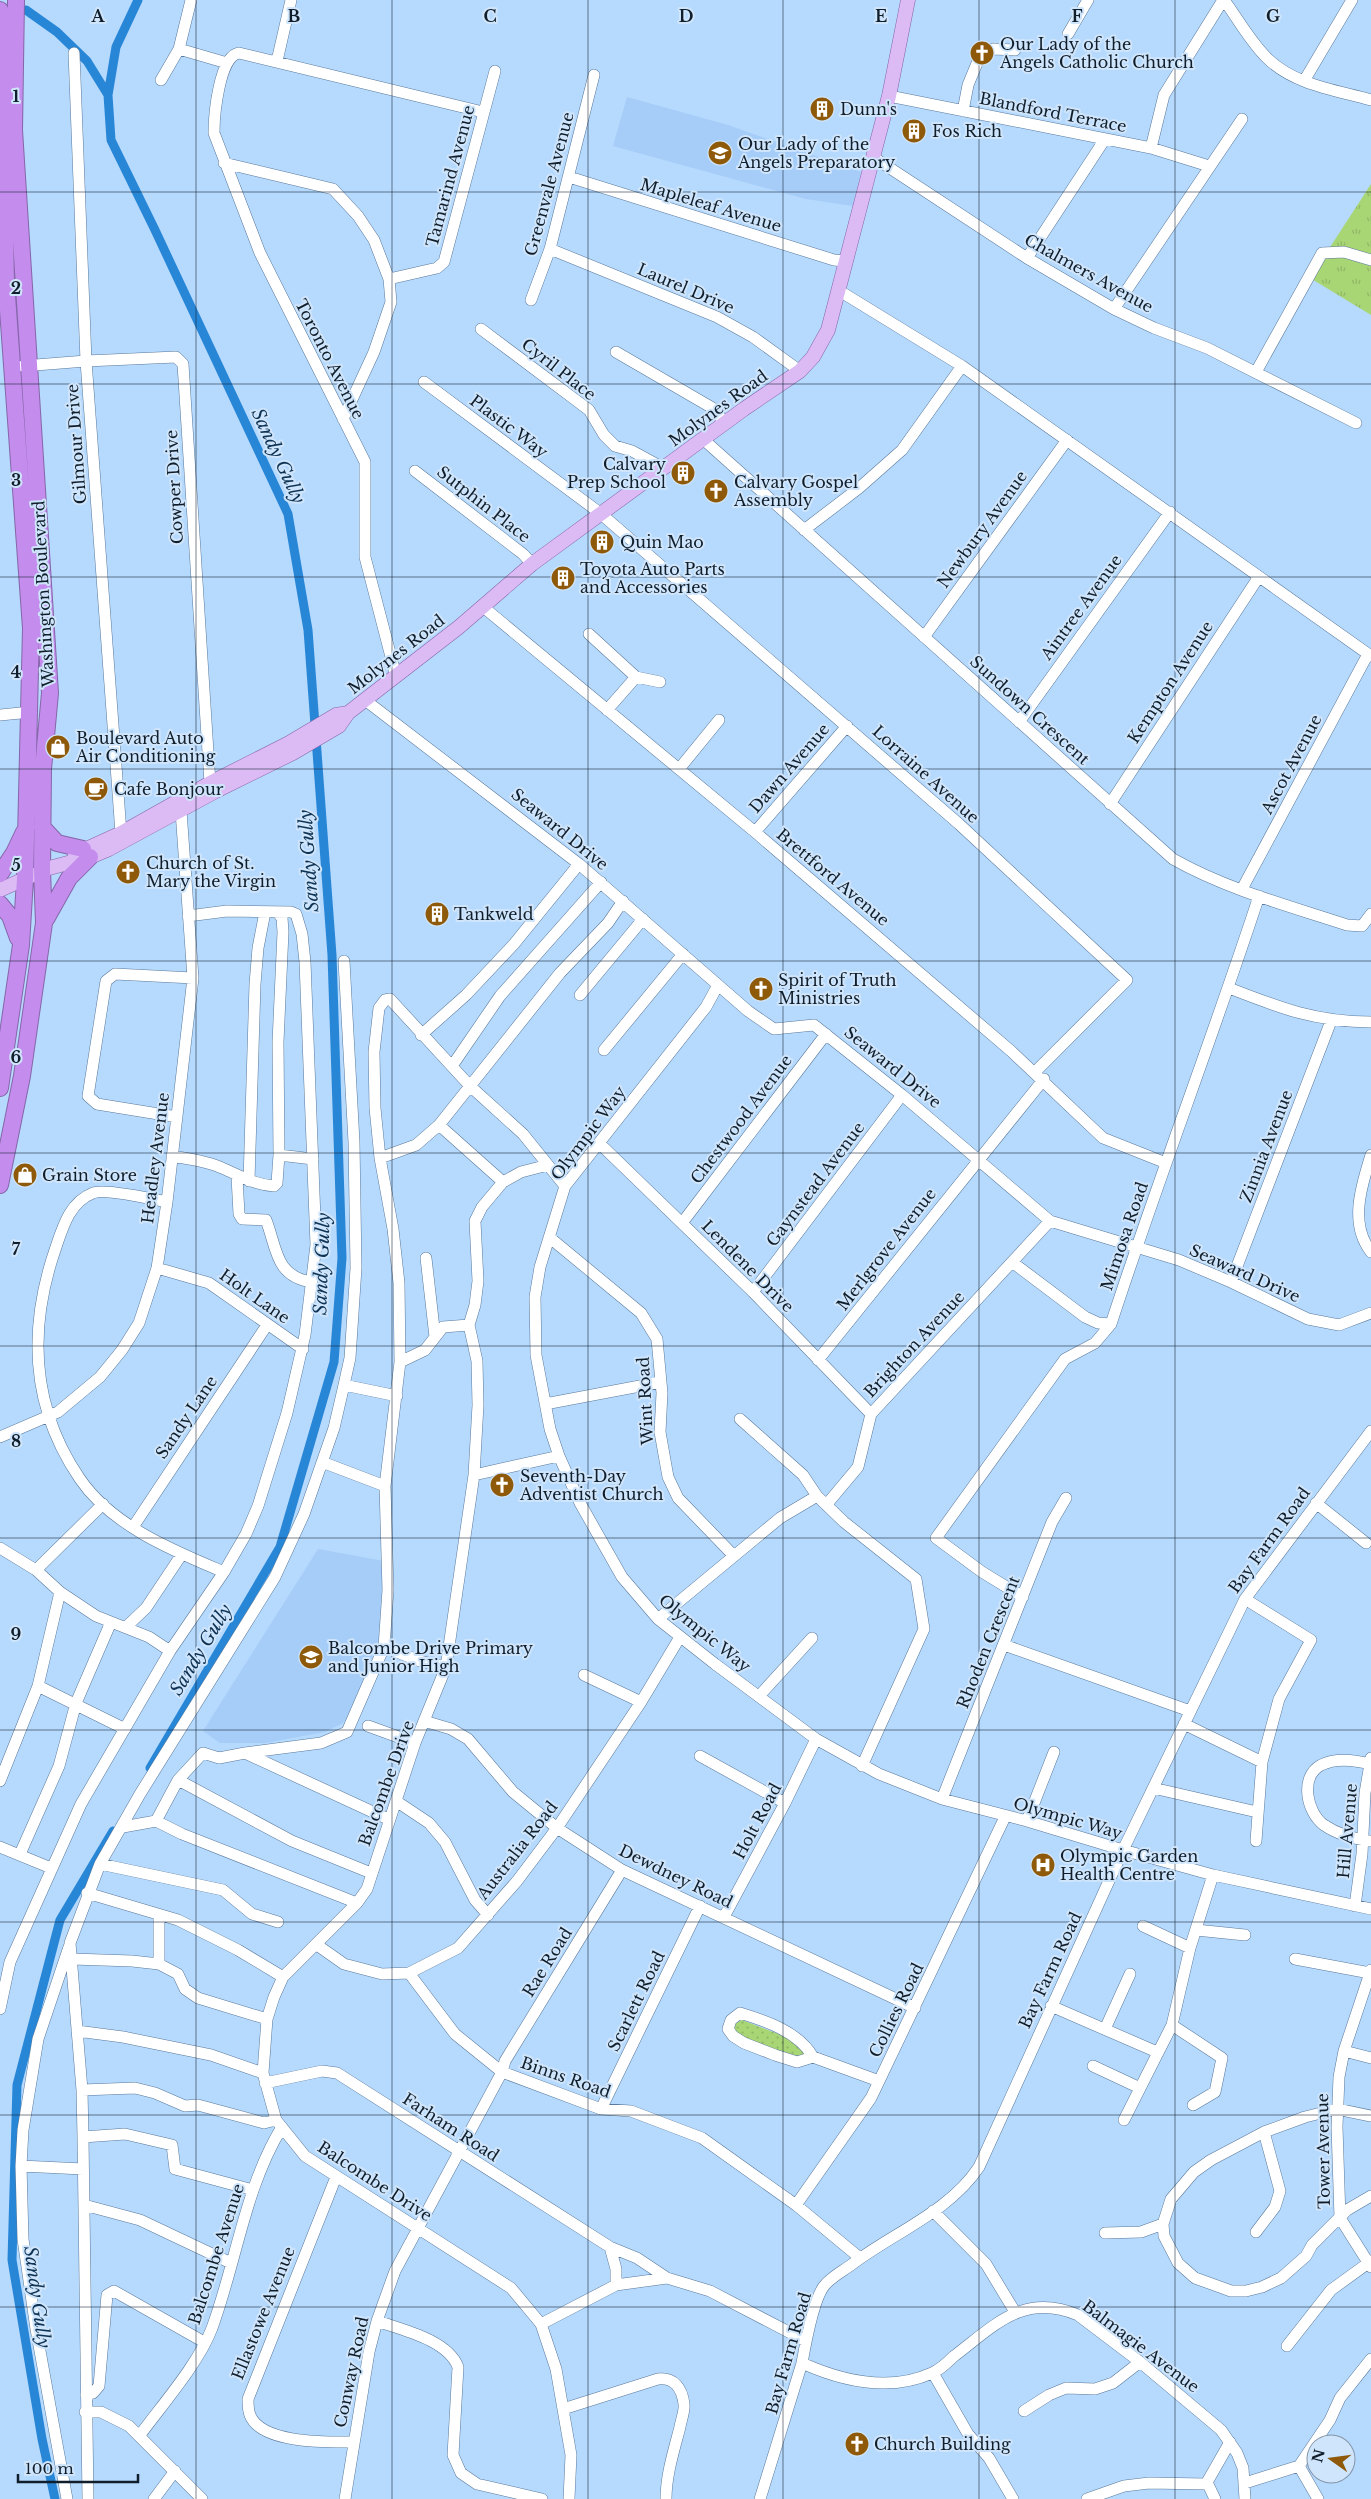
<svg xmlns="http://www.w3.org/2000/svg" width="1371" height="2499" viewBox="0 0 1371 2499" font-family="'Libre Baskerville',serif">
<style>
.built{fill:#a6cdf8}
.grass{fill:url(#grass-dots)}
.park{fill:url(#park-tufts)}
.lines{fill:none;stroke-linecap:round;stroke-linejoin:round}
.canal{stroke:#2886d7;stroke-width:9}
.minor-casing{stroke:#59799a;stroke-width:12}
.major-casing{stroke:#8566a9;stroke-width:15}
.highway-casing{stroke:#8566a9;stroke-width:18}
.minor{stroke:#fff;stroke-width:11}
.major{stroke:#dcbbf4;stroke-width:14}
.highway{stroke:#c48ded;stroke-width:16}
.grid{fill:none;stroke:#101e2b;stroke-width:1;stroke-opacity:0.55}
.labels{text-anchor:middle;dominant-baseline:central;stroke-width:4;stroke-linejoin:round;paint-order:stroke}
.poi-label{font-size:16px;fill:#101e2b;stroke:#cfe5fb;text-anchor:start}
.street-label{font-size:16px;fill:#101e2b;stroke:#cfe5fb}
.water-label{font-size:18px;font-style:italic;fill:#0f3354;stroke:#cfe5fb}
.grid-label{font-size:16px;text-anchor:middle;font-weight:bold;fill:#101e2b;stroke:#cfe5fb;stroke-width:4;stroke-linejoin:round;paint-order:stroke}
</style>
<defs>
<pattern id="grass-dots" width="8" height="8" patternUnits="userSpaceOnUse" patternTransform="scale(1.25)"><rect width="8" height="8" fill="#a9d675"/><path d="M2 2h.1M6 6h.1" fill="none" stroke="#90b765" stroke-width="1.8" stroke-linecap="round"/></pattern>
<pattern id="park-tufts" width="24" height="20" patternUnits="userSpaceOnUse" patternTransform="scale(1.25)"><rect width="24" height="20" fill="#a9d675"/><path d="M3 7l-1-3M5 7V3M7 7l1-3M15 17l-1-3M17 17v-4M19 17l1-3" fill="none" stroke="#90b765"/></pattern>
</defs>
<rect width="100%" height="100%" fill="#b6d9fe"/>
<!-- built -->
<path class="built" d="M627 97 728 125 861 172 853 206 806 199 613 146Z
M318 1549 384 1561 379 1637 356 1705 343 1723 325 1732 265 1743H220L203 1731Z"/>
<!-- grass -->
<path class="grass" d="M742 2020 794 2040 806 2053 800 2058 762 2046 733 2032 734 2024Z"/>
<!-- park -->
<path class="park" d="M1371 184V315L1310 278Z"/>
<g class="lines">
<!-- canal -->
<path class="canal" d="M138 0 116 47 108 95 111 140 155 230 288 514 308 630 332 955 342 1258 334 1362 280 1547 150 1768
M26 10 57 32 87 61 108 95
M55 2499 42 2439 12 2260 17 2085 60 1920 113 1831"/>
<defs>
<path id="minor" d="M1224 0C1238 19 1251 43 1268 59 1295 85 1336 90 1371 100
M1068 34 1088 0
M179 49 227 63
M74 53 86 361 121 833
M277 61 291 0
M161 80 179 49 191 0
M1304 81 1352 0
M889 96 1151 148 1209 166
M963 111 968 85 982 51 994 49 1015 50
M1151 148 1164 95 1223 0
M873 157 1027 258 1114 309 1154 328 1207 348 1356 423
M224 163 333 189 358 216 374 240 389 279 391 302 374 352 343 419
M569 177 834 260 845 261
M550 249 717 317 753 337 800 371
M1027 258 1105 139
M389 279 437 268 444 262 495 71
M838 290 962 366 1371 656
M531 300 550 249 594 75
M1114 309 1242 119
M481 329 589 410 604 435 615 446 632 451 656 464 659 471
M616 352 716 410 724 424
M23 366 86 361 176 357 183 364 210 783
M1256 372 1322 253 1344 252 1371 260
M424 382 600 513 959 824 1127 980 1035 1072
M704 440 1173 859C1226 889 1289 906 1347 925L1362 926 1371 914
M415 471 523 554 532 564
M804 530 859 488 902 450 962 366
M482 606 755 832 1011 1051 1103 1138 1166 1163
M589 634 636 677 660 682
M924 637 1067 440
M396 676 365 557V462L260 253 214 133C214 116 219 56 239 53L483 112
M365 700 579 864 748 1011 774 1029 814 1025 902 1095 1050 1221 1179 1260 1231 1282 1308 1319 1339 1325 1371 1313
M607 710 636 677
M0 715 31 712
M1019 722 1170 512
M679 769 719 720
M1110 804 1258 578
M755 832 847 726
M1242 889 1368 654
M718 985 706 1007 565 1186 540 1267 535 1297 536 1355 550 1429 559 1456 580 1503 622 1577 658 1619 715 1664 816 1739 879 1774 942 1799 1027 1821 1123 1850 1213 1875 1371 1909
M1229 988C1280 1008 1316 1022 1371 1022
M580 995 643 919
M421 1035 466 995 514 944 579 864
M604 1050 683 954
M452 1066 500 996 601 882
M177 1117 97 1104 88 1096 106 981 115 974 193 978
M439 1125 560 973 608 923 623 901
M599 1143 753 1292 871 1414
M279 1155 313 1159
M1371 1155C1361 1187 1349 1224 1371 1252
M172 1156C189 1159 207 1161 222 1168 241 1176 252 1184 274 1186L277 1183 279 1155 278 1042 283 932 282 918 278 913
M380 1158 416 1145 439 1125 503 1182
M237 1177 239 1214 242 1219 266 1220C277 1248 275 1277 312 1282
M249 1181 255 984 258 948 265 912
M565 1186 548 1165 521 1172 503 1182 482 1207 475 1221 478 1281 475 1305 469 1325 477 1361 478 1405 474 1475 446 1667 415 1743 367 1889 357 1903 283 1977 274 1997 267 2019 263 2073 276 2120 305 2156 511 2288 541 2324 556 2369 571 2455 569 2499
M167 1202C153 1199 103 1188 93 1193 70 1202 63 1226 56 1247 28 1327 30 1406 80 1479 112 1526 174 1551 224 1572
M682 1223 826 1034
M549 1237 641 1313 657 1339 662 1393 660 1432 668 1477 678 1498 734 1556
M426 1258 435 1337
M1012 1262 1085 1317 1098 1323 1111 1324
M157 1268 209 1283 303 1349
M1231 1282 1331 1021
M753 1292 902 1095
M818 1360 1044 1079
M400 1362 425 1350 443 1327 469 1325
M344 1385 397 1396
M545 1404 661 1382
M740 1419 803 1475 817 1496
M0 1437 58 1412 100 1377 122 1350 139 1323 157 1268 167 1202 193 978 181 811
M322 1462 385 1486
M474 1475 559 1456
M1316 1503 1366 1543
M827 1504 858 1467 871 1414 1050 1221
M133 1527 267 1325
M0 1548 36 1570 60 1592 96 1616 149 1637 170 1651
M36 1570 103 1504
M1023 1597 982 1572 936 1538 1065 1359 1095 1343 1111 1324C1158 1180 1212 1039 1259 896
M1245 1599 1311 1640 1279 1699 1262 1762 1256 1841
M658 1619 780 1518 817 1496 844 1522 916 1579 924 1629 862 1766
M126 1627 146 1608 182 1554
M1004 1645 1190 1711
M384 1647 420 1661 446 1667
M584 1675 641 1702
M38 1686 125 1729
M759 1696 812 1638
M424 1721 451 1729 468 1739 513 1792 557 1828 622 1870 915 2008
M1184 1724 1262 1762
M368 1726 415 1743
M245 1753 321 1743 347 1732 384 1647 388 1590 385 1486 400 1362 399 1283 393 1229 380 1158 375 1108 374 1052 379 1008 385 1000 390 999 470 1086 523 1134 548 1165
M700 1756 785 1803
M1370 1764C1355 1760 1335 1758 1321 1765 1299 1777 1307 1813 1324 1825 1337 1834 1355 1839 1371 1841
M178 1780 292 1841 371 1873
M0 1781 38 1686 60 1592
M1153 1788 1257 1812
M942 1799 1052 1522 1066 1498
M396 1801 429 1823 445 1842 475 1900 488 1915
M156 1821 178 1780 203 1753 219 1758 245 1753 388 1819
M1027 1821 1054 1752
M123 1827 156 1821 182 1834 357 1903
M0 1847 51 1868
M20 1854 59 1766 76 1703 111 1622
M100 1864 223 1890 252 1914 278 1922
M87 1893 178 1920 238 1950 283 1977
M1355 1906 1362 1854 1365 1793 1371 1758
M159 1915V1964
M724 1917 785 1803 816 1739
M1143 1926 1190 1948
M1196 1930 1245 1935
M317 1945 344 1964 382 1974 409 1973 458 1948 517 1881 557 1828 641 1702 680 1637
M72 1959 132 1961 159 1964 178 1974 185 1989 198 1998 267 2019
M1295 1959 1370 1973
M1371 1970 1344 2051 1339 2077 1337 2127 1340 2218 1371 2267
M409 1973 455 2034 502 2072 601 2109 631 2111 702 2138 796 2205 860 2258
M1051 2006 1157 2052
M0 2009 10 1962 81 1804 170 1651 224 1572 246 1534 258 1506 287 1413 305 1335 316 1245 305 962 302 934 296 914 291 912 227 911 188 916
M1172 2025 1222 2058 1215 2092 1193 2105
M1105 2029 1130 1974
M77 2031 123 2037 211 2055 263 2073
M1344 2051 1371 2058
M813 2057C799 2032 766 2021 740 2013L731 2020 728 2029 733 2036 744 2043 775 2055 797 2062 813 2057 879 2081
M1093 2066 1140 2088
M265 2083 322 2071 337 2073 610 2247 637 2258 667 2278
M82 2090 135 2088 155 2093 185 2106 198 2105 264 2123 276 2120
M601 2109 700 1906
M1371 2116 1337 2109 1305 2117 1264 2132 1211 2160 1194 2172 1171 2199 1163 2224 1164 2236 1178 2263 1195 2278 1231 2291H1246L1262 2287 1281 2278 1306 2256 1312 2245 1347 2210 1371 2196
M1124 2120 1172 2025 1190 1948 1213 1875
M83 2137 82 2090 70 1943 100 1864 140 1794 275 1577 304 1514 334 1428 344 1385 350 1358 356 1268 354 1142 344 961
M21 2166 83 2169
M336 2177 248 2399C248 2404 248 2410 250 2415 261 2444 328 2442 353 2442
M84 2205 140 2220 231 2263
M796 2205 871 2098 1005 1817
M933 2211 986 2264 1015 2312
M1256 2232 1275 2207 1280 2191 1264 2132
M1105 2233 1141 2232 1163 2224
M610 2247 616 2269V2285
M377 2321C403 2330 448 2340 458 2367L453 2455 461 2473 477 2484 542 2499
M541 2324 616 2285 667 2278 710 2291 806 2341
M1287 2346 1331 2290 1371 2261
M802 2363C842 2381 890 2392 932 2373 939 2370 947 2363 953 2357 994 2326 1023 2292 1078 2315L1140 2362 1221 2430 1237 2453 1243 2468 1245 2499
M933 2373 968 2434 989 2458 1013 2499
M86 2395 93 2393 99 2386 107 2295 114 2291 204 2342
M563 2409 658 2379C674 2377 682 2388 684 2404 685 2411 681 2420 680 2427 674 2450 666 2475 666 2499
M1024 2411 1049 2395 1066 2388 1095 2389 1113 2383 1140 2362
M85 2412H101L129 2426 202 2499
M140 2435C162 2405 199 2363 212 2328 236 2263 245 2187 282 2127
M1299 2466 1330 2420 1340 2398 1371 2359
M1299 2466 1318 2499
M1207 2482 1215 2499
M1245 2483 1299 2466
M67 2499 36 2329 23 2239 21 2166 23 2130 38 2039 69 1947
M88 2499 83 2137 125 2134 172 2145 175 2169 253 2190
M154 2499 175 2471
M345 2499 369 2352 377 2321 395 2271 502 2072 505 2061 622 1870
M760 2499 802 2363C805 2346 814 2299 824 2286 831 2277 843 2271 851 2265 893 2233 949 2212 979 2167L1123 1850 1245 1599 1371 1431
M1087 2499 1124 2486 1149 2483 1206 2484 1230 2442"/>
<path id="major" d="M75 854 121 833 210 783 289 743 336 715 348 713
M42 870 90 857 109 849 216 791 293 753 339 726 348 713 459 627 532 564 744 409 800 371 813 357 828 330 889 96 908 0
M0 890 33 875"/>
<path id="highway" d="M0 10 6 282 31 628 25 879 21 945 0 1088
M42 827 57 843 83 849
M0 874 14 853 24 832
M0 904 10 916 18 938
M46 919 69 878 90 857
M0 1185 22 1076 44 923 42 870 43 769 50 693 14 130 16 0"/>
</defs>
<!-- minor casing -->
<use href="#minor" class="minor-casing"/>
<!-- major casing -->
<use href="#major" class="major-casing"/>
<!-- highway casing -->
<use href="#highway" class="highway-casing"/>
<!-- minor -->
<use href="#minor" class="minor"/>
<!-- major -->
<use href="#major" class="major"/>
<!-- highway -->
<use href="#highway" class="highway"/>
</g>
<!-- grid -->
<path class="grid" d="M196 0V2499M392 0V2499M588 0V2499M783 0V2499M979 0V2499M1175 0V2499M0 192H1371M0 384H1371M0 577H1371M0 769H1371M0 961H1371M0 1153H1371M0 1346H1371M0 1538H1371M0 1730H1371M0 1922H1371M0 2115H1371M0 2307H1371"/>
<!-- icons -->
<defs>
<symbol id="church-disc" viewBox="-11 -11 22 22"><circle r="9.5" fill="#8e5a09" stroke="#cfe5fb"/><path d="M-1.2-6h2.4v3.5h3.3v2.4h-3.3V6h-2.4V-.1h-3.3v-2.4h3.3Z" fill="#fff"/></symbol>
<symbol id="building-disc" viewBox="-11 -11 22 22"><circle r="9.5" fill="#8e5a09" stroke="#cfe5fb"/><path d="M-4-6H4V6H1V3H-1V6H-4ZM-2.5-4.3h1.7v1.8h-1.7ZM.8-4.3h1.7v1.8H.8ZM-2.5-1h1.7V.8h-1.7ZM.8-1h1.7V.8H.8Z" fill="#fff"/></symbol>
<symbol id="school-disc" viewBox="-11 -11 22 22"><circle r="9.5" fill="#8e5a09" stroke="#cfe5fb"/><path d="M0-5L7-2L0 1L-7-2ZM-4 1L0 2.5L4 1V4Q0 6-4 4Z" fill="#fff"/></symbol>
<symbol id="shop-disc" viewBox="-11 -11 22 22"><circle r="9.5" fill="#8e5a09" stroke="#cfe5fb"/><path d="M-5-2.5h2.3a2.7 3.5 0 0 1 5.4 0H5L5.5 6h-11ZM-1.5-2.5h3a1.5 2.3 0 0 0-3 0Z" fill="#fff"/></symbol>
<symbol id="cafe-disc" viewBox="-11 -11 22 22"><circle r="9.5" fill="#8e5a09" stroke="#cfe5fb"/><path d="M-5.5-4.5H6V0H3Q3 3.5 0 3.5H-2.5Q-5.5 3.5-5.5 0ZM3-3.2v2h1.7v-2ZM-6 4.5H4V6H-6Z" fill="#fff"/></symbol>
<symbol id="hospital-disc" viewBox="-11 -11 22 22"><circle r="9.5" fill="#8e5a09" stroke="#cfe5fb"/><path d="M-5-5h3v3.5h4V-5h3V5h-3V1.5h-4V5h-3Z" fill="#fff"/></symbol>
</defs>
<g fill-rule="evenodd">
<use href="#church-disc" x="968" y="39" width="28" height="28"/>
<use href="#building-disc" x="808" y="95" width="28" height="28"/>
<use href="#building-disc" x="900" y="117" width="28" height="28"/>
<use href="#school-disc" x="706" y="139" width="28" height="28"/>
<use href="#building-disc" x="669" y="459" width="28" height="28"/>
<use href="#church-disc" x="702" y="477" width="28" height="28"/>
<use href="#building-disc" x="588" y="528" width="28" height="28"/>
<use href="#building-disc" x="549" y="564" width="28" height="28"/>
<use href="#shop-disc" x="44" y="733" width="28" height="28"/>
<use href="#cafe-disc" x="82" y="775" width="28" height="28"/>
<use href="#church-disc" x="114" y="858" width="28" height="28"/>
<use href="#building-disc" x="423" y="900" width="28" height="28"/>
<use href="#church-disc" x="747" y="975" width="28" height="28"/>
<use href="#shop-disc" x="11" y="1161" width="28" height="28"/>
<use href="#church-disc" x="488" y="1471" width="28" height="28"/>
<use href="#school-disc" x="297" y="1643" width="28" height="28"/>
<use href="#hospital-disc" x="1029" y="1851" width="28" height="28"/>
<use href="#church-disc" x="843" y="2430" width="28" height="28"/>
</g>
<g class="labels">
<!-- poi labels -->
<g class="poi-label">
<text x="1000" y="44">Our Lady of the<tspan x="1000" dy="18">Angels Catholic Church</tspan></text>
<text x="840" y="109">Dunn's</text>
<text x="932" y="131">Fos Rich</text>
<text x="738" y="144">Our Lady of the<tspan x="738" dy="18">Angels Preparatory</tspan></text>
<text x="666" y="464" text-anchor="end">Calvary<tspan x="666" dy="18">Prep School</tspan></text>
<text x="734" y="482">Calvary Gospel<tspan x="734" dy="18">Assembly</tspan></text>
<text x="620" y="542">Quin Mao</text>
<text x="580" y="569">Toyota Auto Parts<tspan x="580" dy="18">and Accessories</tspan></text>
<text x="76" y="738">Boulevard Auto<tspan x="76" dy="18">Air Conditioning</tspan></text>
<text x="114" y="789">Cafe Bonjour</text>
<text x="146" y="863">Church of St.<tspan x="146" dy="18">Mary the Virgin</tspan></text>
<text x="454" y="914">Tankweld</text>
<text x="778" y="980">Spirit of Truth<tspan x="778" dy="18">Ministries</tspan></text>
<text x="42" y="1175">Grain Store</text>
<text x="520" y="1476">Seventh-Day<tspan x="520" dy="18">Adventist Church</tspan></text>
<text x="328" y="1648">Balcombe Drive Primary<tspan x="328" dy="18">and Junior High</tspan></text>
<text x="1060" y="1856">Olympic Garden<tspan x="1060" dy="18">Health Centre</tspan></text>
<text x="874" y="2444">Church Building</text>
</g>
<!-- street labels -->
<g class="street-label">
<text transform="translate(1053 112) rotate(11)">Blandford Terrace</text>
<text transform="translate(450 176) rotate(-75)">Tamarind Avenue</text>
<text transform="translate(549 184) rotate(-75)">Greenvale Avenue</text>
<text transform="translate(711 205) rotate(17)">Mapleleaf Avenue</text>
<text transform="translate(1089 273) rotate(29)">Chalmers Avenue</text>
<text transform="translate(686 288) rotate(23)">Laurel Drive</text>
<text transform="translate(330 359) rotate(63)">Toronto Avenue</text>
<text transform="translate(559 369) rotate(38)">Cyril Place</text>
<text transform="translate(718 408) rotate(-36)">Molynes Road</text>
<text transform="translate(509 426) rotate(37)">Plastic Way</text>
<text transform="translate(76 444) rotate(-94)">Gilmour Drive</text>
<text transform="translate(174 487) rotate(-93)">Cowper Drive</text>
<text transform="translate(484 504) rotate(38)">Sutphin Place</text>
<text transform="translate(982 529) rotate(-54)">Newbury Avenue</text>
<text transform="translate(43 594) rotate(-93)">Washington Boulevard</text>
<text transform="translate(1081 607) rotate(-54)">Aintree Avenue</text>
<text transform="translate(396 654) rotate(-38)">Molynes Road</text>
<text transform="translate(1170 682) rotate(-57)">Kempton Avenue</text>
<text transform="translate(1030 710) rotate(42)">Sundown Crescent</text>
<text transform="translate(1291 764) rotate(-62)">Ascot Avenue</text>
<text transform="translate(789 768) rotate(-49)">Dawn Avenue</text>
<text transform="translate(926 774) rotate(42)">Lorraine Avenue</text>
<text transform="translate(560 829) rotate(39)">Seaward Drive</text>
<text transform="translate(833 877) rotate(40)">Brettford Avenue</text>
<text transform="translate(893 1067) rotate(39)">Seaward Drive</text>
<text transform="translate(741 1119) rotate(-53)">Chestwood Avenue</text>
<text transform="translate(588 1133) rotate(-53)">Olympic Way</text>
<text transform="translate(1266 1146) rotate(-69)">Zinnia Avenue</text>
<text transform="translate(155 1158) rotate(-83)">Headley Avenue</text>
<text transform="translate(815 1184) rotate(-53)">Gaynstead Avenue</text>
<text transform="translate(1124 1236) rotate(-71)">Mimosa Road</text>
<text transform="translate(886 1249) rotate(-52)">Merlgrove Avenue</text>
<text transform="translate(748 1266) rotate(45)">Lendene Drive</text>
<text transform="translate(1245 1273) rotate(24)">Seaward Drive</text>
<text transform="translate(255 1296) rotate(35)">Holt Lane</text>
<text transform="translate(914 1344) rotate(-47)">Brighton Avenue</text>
<text transform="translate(645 1401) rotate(-93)">Wint Road</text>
<text transform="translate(186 1417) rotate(-56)">Sandy Lane</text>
<text transform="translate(1269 1540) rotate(-54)">Bay Farm Road</text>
<text transform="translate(705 1633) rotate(39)">Olympic Way</text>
<text transform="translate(988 1642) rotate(-68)">Rhoden Crescent</text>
<text transform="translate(386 1783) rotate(-70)">Balcombe Drive</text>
<text transform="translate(1068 1818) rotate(16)">Olympic Way</text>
<text transform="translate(757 1821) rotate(-62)">Holt Road</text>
<text transform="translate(1347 1831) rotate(-85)">Hill Avenue</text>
<text transform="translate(517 1850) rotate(-52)">Australia Road</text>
<text transform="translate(676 1876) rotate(26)">Dewdney Road</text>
<text transform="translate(547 1962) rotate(-58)">Rae Road</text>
<text transform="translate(1050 1970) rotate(-65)">Bay Farm Road</text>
<text transform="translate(636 2001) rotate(-64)">Scarlett Road</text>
<text transform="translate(896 2010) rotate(-64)">Collies Road</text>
<text transform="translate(566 2077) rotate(19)">Binns Road</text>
<text transform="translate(451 2127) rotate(33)">Farham Road</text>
<text transform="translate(1323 2151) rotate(-91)">Tower Avenue</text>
<text transform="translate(375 2181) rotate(33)">Balcombe Drive</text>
<text transform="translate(216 2254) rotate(-72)">Balcombe Avenue</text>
<text transform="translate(263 2313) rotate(-68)">Ellastowe Avenue</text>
<text transform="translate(1141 2346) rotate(37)">Balmagie Avenue</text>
<text transform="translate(788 2353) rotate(-74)">Bay Farm Road</text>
<text transform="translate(351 2372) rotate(-78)">Conway Road</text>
</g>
<!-- water labels -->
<g class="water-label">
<text transform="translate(278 456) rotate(65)">Sandy Gully</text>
<text transform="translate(309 861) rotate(-94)">Sandy Gully</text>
<text transform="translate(322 1264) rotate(-88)">Sandy Gully</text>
<text transform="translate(201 1650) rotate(-59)">Sandy Gully</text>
<text transform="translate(37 2297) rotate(82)">Sandy Gully</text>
</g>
</g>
<g class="grid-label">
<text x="98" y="22">A</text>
<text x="294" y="22">B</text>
<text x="490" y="22">C</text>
<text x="686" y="22">D</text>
<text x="881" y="22">E</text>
<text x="1077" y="22">F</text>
<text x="1273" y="22">G</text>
<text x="16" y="102">1</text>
<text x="16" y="294">2</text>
<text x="16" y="486">3</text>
<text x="16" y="678">4</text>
<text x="16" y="871">5</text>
<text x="16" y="1063">6</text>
<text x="16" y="1255">7</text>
<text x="16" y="1447">8</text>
<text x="16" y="1640">9</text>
</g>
<!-- north arrow -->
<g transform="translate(1331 2459) rotate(284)"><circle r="24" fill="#cfe5fb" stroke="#8395a8"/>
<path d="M0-4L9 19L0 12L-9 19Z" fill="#8e5a09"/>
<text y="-8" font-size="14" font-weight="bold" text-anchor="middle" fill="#101e2b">N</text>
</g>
<!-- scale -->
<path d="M18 2474v8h120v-8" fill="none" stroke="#101e2b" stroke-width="2.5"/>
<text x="25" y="2474" font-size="15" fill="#101e2b" stroke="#cfe5fb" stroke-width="4" paint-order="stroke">100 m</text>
</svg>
